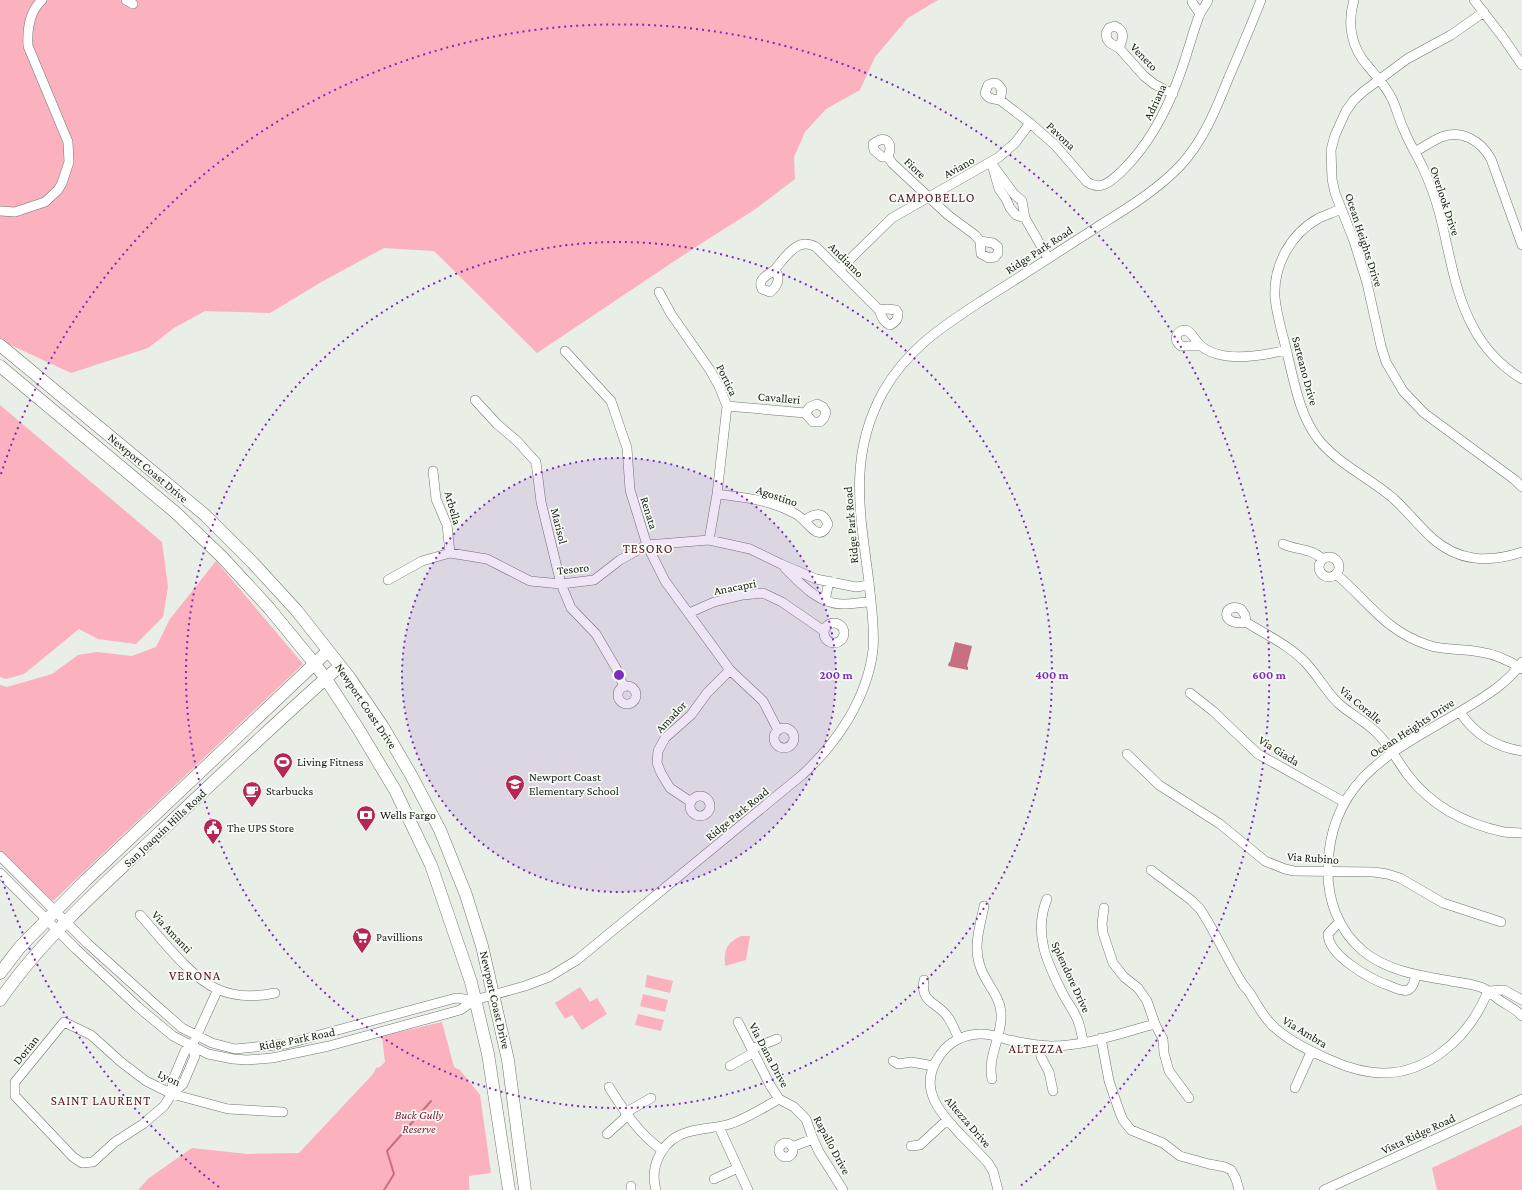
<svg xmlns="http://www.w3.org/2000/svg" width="1522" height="1190" viewBox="0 0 1522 1190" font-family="'Crimson Pro',serif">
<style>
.green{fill:#fbb1be}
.water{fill:#c96f82}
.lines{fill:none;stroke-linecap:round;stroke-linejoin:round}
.stream{stroke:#c96f82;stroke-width:2}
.minor-casing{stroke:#71766f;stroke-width:10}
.major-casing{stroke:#71766f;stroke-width:13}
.minor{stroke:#fff;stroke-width:9}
.major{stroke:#fff;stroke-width:12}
.ring{fill:none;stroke:#7b2cbf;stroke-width:2;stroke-dasharray:2 4}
.labels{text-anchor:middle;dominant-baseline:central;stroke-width:3.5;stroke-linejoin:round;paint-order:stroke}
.street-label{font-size:12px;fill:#212321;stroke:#f6fcf4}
.poi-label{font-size:12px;fill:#212321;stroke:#f6fcf4;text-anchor:start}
.park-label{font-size:12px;font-style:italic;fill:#84163b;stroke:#f6fcf4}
.neighbourhood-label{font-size:13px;letter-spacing:1px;fill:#5a162a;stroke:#f6fcf4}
.centre{fill:#7b2cbf;stroke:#f6fcf4;stroke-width:2}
.ring-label{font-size:12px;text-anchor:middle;font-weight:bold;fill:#7b2cbf;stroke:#f6fcf4;stroke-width:3.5;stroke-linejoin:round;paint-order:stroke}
</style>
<rect width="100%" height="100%" fill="#e9eee7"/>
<!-- green -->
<path class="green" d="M0 0H938L908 18 875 57 860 90 826 109 805 132 794 157 795 179 754 210 694 248 537 353 434 251 384 248 323 281 270 313 205 311 174 328 148 348 71 373 0 340Z
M0 405 162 542 168 587 163 617 136 644 98 639 79 629 24 674 6 679 0 677Z
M216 561 303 664 53 901 0 855V685L7 687 52 674 78 655 97 652 132 656 156 647 170 619Z
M741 936H750L746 960 725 966C724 950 726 943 741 936Z
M647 975 673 981 670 993 645 987Z
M580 987 590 1002 597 998 607 1014 582 1030 572 1015 565 1019 555 1003Z
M643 994 668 1000 665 1012 640 1006Z
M638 1014 664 1020 661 1031 635 1025Z
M442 1022 454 1067 460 1070 480 1095 491 1173 469 1176V1190H138L149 1178 192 1148 247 1154 299 1153 373 1074 376 1068 380 1067 385 1062 382 1036Z
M1522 1125V1190H1437L1432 1168Z"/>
<!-- water -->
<path class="water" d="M955 642 972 646 967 666 968 667V670L948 666 949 662H950Z"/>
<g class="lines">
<!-- stream -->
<path class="stream" d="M384 1190 394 1174 387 1151 431 1101"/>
<defs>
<path id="minor" d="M126 0 133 4
M1192 0V2L1200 14
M1354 0C1347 23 1351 47 1367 65 1376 76 1386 86 1392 99 1397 109 1399 120 1404 130 1409 143 1417 155 1423 168 1429 181 1434 194 1438 208 1449 247 1453 290 1473 327 1484 348 1502 367 1522 379
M1474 0 1502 36 1522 65
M1484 12 1451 35 1407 59 1364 91 1354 100 1346 111 1335 135 1331 150 1332 179 1335 193 1354 241 1367 283 1381 346 1386 362 1403 391 1424 413 1515 480 1522 487
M1119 48C1123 39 1126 31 1115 26L1109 28 1106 33 1107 39 1110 43 1119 48 1144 76 1154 84 1173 94
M1000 100 1002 90C998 83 995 81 988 85L985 93C988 99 993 99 1000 100L1030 123 1055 145 1087 182C1101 191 1110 182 1121 172 1149 145 1167 111 1180 74 1187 55 1192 35 1199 16 1201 10 1206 6 1208 0
M1415 152C1423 147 1431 142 1439 138 1461 128 1481 141 1491 159L1522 245
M888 157H882L874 150 873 144C887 133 893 144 888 157L892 163 948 215 975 235 980 241 981 254 989 258 995 257 998 253V247L993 243 980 241
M991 163 1014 194 1022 201 1025 218 1048 258
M993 168 999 189 1006 199 1010 208 1016 215 1025 218
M1341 209C1334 212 1326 215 1319 218 1290 234 1273 266 1275 298 1277 318 1284 338 1288 357 1295 386 1300 415 1318 439 1340 466 1369 477 1394 499 1407 511 1418 525 1432 538 1459 562 1489 563 1522 552
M0 211 15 212 45 202 58 190 62 183 69 162 68 142 28 46C27 29 29 12 42 0
M774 270C782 277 777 287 770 292L762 289C757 278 768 276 774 270 776 269 778 265 780 263 790 251 800 238 816 247L879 310C882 317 883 322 890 325 896 322 898 320 898 313L896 310 887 309 879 310
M839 270 892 218 999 157 1015 143 1030 123
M659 292 671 314 710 370 719 386 727 406 717 494 709 540
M1201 346H1181C1173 340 1176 330 1186 330 1193 333 1195 341 1201 346 1222 363 1262 356 1286 350
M565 351 611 401 627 448 630 490 647 545 665 581 730 670 763 701 778 730
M475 400 497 424 517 441 536 462 541 502 561 584 571 608 596 634 616 668 624 687
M727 406 805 413 810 407 817 404 823 407 826 412 824 418 820 422H813L805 413
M433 471 436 499 447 525 450 553
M717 494C743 497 770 500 794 513 803 517 811 530 817 532 824 534 826 528 828 524 823 511 815 513 805 520
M1283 544C1295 550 1312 548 1322 559
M1319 567a10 10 0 1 1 20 0a10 10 0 1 1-20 0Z
M785 568C801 584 819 605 844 604 853 604 862 602 871 602
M1336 574C1368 601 1385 631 1428 645 1446 651 1462 648 1480 652 1494 654 1510 661 1522 669
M388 580 422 561 450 553 487 559 530 581 561 584 594 580 620 560 647 545 709 540 750 549 781 564 816 579 856 587 869 585
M825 601 829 581
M689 613 714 602 743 595 763 593 782 602 824 631
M1246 622 1245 615 1241 609C1224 601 1218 627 1246 622 1266 635 1289 645 1306 663 1318 676 1326 691 1338 703 1350 714 1365 721 1377 733 1389 745 1397 760 1407 774 1431 806 1466 824 1504 832 1510 833 1516 832 1522 833
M824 633a10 10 0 1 1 20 0a10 10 0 1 1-20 0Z
M1522 662C1509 682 1486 696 1466 708 1398 749 1330 776 1328 867 1327 899 1338 930 1363 951 1387 971 1421 976 1451 981 1461 983 1473 984 1483 988 1489 991 1493 995 1498 999 1506 1005 1515 1008 1522 1016
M618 695a9 9 0 1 1 18 0a9 9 0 1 1-18 0Z
M1190 693 1213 711 1258 754 1344 802
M1460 712C1475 735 1495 747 1522 751
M774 738a10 10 0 1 1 20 0a10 10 0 1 1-20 0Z
M1127 754 1159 785 1220 824 1265 861 1285 869 1294 871 1374 872 1387 874 1400 878 1443 903 1501 922
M690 806a10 10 0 1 1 20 0a10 10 0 1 1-20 0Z
M691 802 670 788 661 773 657 763 658 751 665 738 691 715 707 693 730 670
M0 856 87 943 157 1006 182 1028 212 1043 235 1049 286 1044 456 998 475 1000 525 986 549 977 577 960 802 775C837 743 867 699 873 650 875 628 871 604 869 582 860 513 848 456 883 392 907 349 943 326 983 300 1020 277 1057 253 1094 229 1124 210 1155 192 1180 166 1204 140 1216 109 1229 77 1240 51 1251 26 1261 0
M1151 870 1191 900 1200 909C1216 933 1227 959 1242 983 1245 988 1249 991 1251 995 1258 1006 1263 1016 1272 1025 1287 1040 1308 1050 1326 1058 1340 1064 1354 1070 1370 1072 1424 1080 1469 1038 1488 991
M0 873 76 949 138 1007 173 1036 208 1054 233 1059 247 1060 272 1058 329 1046 460 1010 475 1000
M1047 899C1033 933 1047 963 1063 994 1068 1004 1076 1013 1079 1024 1081 1030 1082 1036 1083 1042
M984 906C980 926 973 947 980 966 985 983 1000 995 1001 1013 1003 1036 987 1055 992 1079
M1104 908 1102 924 1103 933 1113 963 1124 977 1138 988 1147 1001 1155 1024 1163 1039 1164 1053 1169 1071 1189 1098
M140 915C160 937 190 977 217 989 235 997 256 997 275 993
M1339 922 1328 934C1328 956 1372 980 1390 986 1395 988 1403 992 1408 990 1414 987 1415 979 1416 974
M924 980C920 1003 937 1002 947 1016 952 1022 955 1031 959 1039
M1488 991 1504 990 1522 1000
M738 1022 770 1085 779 1099 794 1107 806 1119 813 1139 819 1152 843 1190
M1101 1038 1109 1081 1120 1113 1123 1120 1131 1130 1163 1143 1180 1156 1209 1164 1225 1167 1231 1170 1236 1179 1239 1190
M192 1046 195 1056 183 1084 172 1094 164 1106 143 1124 115 1142 93 1162 82 1163 73 1157 15 1096V1082L64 1022 91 1035 121 1062 146 1081 172 1094 228 1109 283 1112
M1040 1046 1041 1057 1049 1072 1053 1091
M752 1049 777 1039
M893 1061 898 1064 911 1062 934 1066
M730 1066 753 1053
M609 1087C624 1111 639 1134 662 1150
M1295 1088 1311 1052
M172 1094V1082L185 1051 192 1046 218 989
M625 1113 651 1098
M719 1127 748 1190
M607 1134 627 1116
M779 1150a7 7 0 1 1 14 0a7 7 0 1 1-14 0Z
M911 1146 920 1145 947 1120
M792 1147 813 1139
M714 1179 738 1168
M631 1186V1190
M656 1190C649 1165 663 1139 688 1132 702 1128 716 1128 730 1124 748 1118 764 1107 779 1099
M998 1190 993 1171 988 1163C979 1153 969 1143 960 1134 938 1110 917 1087 940 1055 949 1042 963 1035 979 1034 989 1033 999 1037 1009 1040 1023 1043 1037 1046 1051 1046 1086 1046 1121 1033 1155 1024
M1324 1190 1522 1099"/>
<path id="major" d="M0 345 205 515 253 563 297 611 349 677 383 727 411 775 440 830 466 895 482 946 508 1060 525 1190
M0 366 175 512 222 557 269 608 314 663 326 679 359 730 395 790 431 865 471 982 488 1054 509 1190
M0 973 20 947 85 881 328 651
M0 1000C43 938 103 885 158 834 218 778 278 720 340 666"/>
</defs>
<!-- minor casing -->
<use href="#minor" class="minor-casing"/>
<!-- major casing -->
<use href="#major" class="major-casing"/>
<!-- minor -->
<use href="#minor" class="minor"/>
<!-- major -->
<use href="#major" class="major"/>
</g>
<!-- distance rings -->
<circle cx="619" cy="675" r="217" fill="#7b2cbf" fill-opacity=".12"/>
<g class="ring">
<circle cx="619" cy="675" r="217"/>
<circle cx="619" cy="675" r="433"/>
<path d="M219 1187A650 650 0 0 1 1 876M1 474A650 650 0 1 1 1019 1187"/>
</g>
<!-- icons -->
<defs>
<symbol id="stadium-pin" viewBox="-11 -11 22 30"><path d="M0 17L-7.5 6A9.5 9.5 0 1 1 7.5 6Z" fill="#b62755" stroke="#f6fcf4"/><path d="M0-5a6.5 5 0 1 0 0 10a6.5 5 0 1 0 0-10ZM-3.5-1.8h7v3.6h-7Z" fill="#fff"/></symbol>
<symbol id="school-pin" viewBox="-11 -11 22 30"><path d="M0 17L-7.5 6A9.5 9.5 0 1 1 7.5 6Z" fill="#b62755" stroke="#f6fcf4"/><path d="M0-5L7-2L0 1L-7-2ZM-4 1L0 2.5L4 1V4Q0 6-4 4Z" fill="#fff"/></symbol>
<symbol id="cafe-pin" viewBox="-11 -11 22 30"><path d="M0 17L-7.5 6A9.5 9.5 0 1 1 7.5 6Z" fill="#b62755" stroke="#f6fcf4"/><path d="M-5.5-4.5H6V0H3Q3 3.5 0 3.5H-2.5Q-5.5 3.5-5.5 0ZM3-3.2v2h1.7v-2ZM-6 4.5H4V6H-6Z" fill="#fff"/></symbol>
<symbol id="bank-pin" viewBox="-11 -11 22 30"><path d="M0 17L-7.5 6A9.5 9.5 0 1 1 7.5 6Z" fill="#b62755" stroke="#f6fcf4"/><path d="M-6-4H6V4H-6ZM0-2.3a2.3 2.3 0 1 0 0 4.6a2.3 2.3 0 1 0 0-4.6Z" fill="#fff"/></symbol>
<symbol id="civic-pin" viewBox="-11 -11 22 30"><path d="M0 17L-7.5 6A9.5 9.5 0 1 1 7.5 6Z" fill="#b62755" stroke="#f6fcf4"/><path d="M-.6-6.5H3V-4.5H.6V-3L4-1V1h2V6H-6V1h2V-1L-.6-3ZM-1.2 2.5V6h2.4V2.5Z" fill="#fff"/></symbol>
<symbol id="supermarket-pin" viewBox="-11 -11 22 30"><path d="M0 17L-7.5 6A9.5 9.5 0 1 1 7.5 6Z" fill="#b62755" stroke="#f6fcf4"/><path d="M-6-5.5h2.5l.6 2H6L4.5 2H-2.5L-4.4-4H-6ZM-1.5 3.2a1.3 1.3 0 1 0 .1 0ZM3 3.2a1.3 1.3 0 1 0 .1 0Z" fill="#fff"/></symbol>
</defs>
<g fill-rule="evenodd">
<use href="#stadium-pin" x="272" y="751" width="22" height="30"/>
<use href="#school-pin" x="504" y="773" width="22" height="30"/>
<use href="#cafe-pin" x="241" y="780" width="22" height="30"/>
<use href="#bank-pin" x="355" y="804" width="22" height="30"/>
<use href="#civic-pin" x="202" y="817" width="22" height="30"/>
<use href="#supermarket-pin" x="351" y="926" width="22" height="30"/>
</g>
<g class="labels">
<!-- street labels -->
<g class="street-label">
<text transform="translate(1144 57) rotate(46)">Veneto</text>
<text transform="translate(1155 102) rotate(-65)">Adriana</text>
<text transform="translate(1061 136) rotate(44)">Pavona</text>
<text transform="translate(959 167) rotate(-29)">Aviano</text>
<text transform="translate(915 168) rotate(44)">Fiore</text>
<text transform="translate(1445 201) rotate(72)">Overlook Drive</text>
<text transform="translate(1364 240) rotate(72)">Ocean Heights Drive</text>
<text transform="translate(1039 250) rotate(-33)">Ridge Park Road</text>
<text transform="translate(846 260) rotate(45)">Andiamo</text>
<text transform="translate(1305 371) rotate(75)">Sarteano Drive</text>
<text transform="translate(727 380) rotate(64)">Portica</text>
<text transform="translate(779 398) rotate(5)">Cavalleri</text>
<text transform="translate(148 468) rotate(40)">Newport Coast Drive</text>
<text transform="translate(777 496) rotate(19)">Agostino</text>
<text transform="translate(453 508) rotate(74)">Arbella</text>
<text transform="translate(649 513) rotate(73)">Renata</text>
<text transform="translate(851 525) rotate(-95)">Ridge Park Road</text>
<text transform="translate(559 526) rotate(76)">Marisol</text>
<text transform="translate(573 569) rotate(-6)">Tesoro</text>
<text transform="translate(735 587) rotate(-11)">Anacapri</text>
<text transform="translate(1361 705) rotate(40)">Via Coralle</text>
<text transform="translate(366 706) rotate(56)">Newport Coast Drive</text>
<text transform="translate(671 717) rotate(-47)">Amador</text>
<text transform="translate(1412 728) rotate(-33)">Ocean Heights Drive</text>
<text transform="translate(1279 751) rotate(32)">Via Giada</text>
<text transform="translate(737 814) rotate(-39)">Ridge Park Road</text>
<text transform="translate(165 828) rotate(-43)">San Joaquin Hills Road</text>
<text transform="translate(1313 858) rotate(4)">Via Rubino</text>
<text transform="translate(172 932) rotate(47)">Via Amanti</text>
<text transform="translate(1071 977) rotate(65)">Splendore Drive</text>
<text transform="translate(495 1000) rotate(77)">Newport Coast Drive</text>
<text transform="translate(1305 1032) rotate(31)">Via Ambra</text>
<text transform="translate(297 1039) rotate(-11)">Ridge Park Road</text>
<text transform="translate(26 1050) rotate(-51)">Dorian</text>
<text transform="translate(769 1055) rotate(62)">Via Dana Drive</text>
<text transform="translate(169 1078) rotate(25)">Lyon</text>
<text transform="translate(968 1122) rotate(49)">Altezza Drive</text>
<text transform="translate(1418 1134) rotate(-25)">Vista Ridge Road</text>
<text transform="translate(832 1145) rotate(62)">Rapallo Drive</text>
</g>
<!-- poi labels -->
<g class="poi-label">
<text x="297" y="762">Living Fitness</text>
<text x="529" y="777">Newport Coast<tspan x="529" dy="14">Elementary School</tspan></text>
<text x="266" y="791">Starbucks</text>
<text x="380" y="815">Wells Fargo</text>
<text x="227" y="828">The UPS Store</text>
<text x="376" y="937">Pavillions</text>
</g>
<!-- park labels -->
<g class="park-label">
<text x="419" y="1115">Buck Gully<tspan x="419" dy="14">Reserve</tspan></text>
</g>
<!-- neighbourhood labels -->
<g class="neighbourhood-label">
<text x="932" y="197">CAMPOBELLO</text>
<text x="648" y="548">TESORO</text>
<text x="195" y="975">VERONA</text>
<text x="1036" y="1048">ALTEZZA</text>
<text x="101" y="1100">SAINT LAURENT</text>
</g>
</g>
<circle cx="619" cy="675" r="6" class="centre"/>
<g class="ring-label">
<text x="836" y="679">200 m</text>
<text x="1052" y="679">400 m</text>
<text x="1269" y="679">600 m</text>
</g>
</svg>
